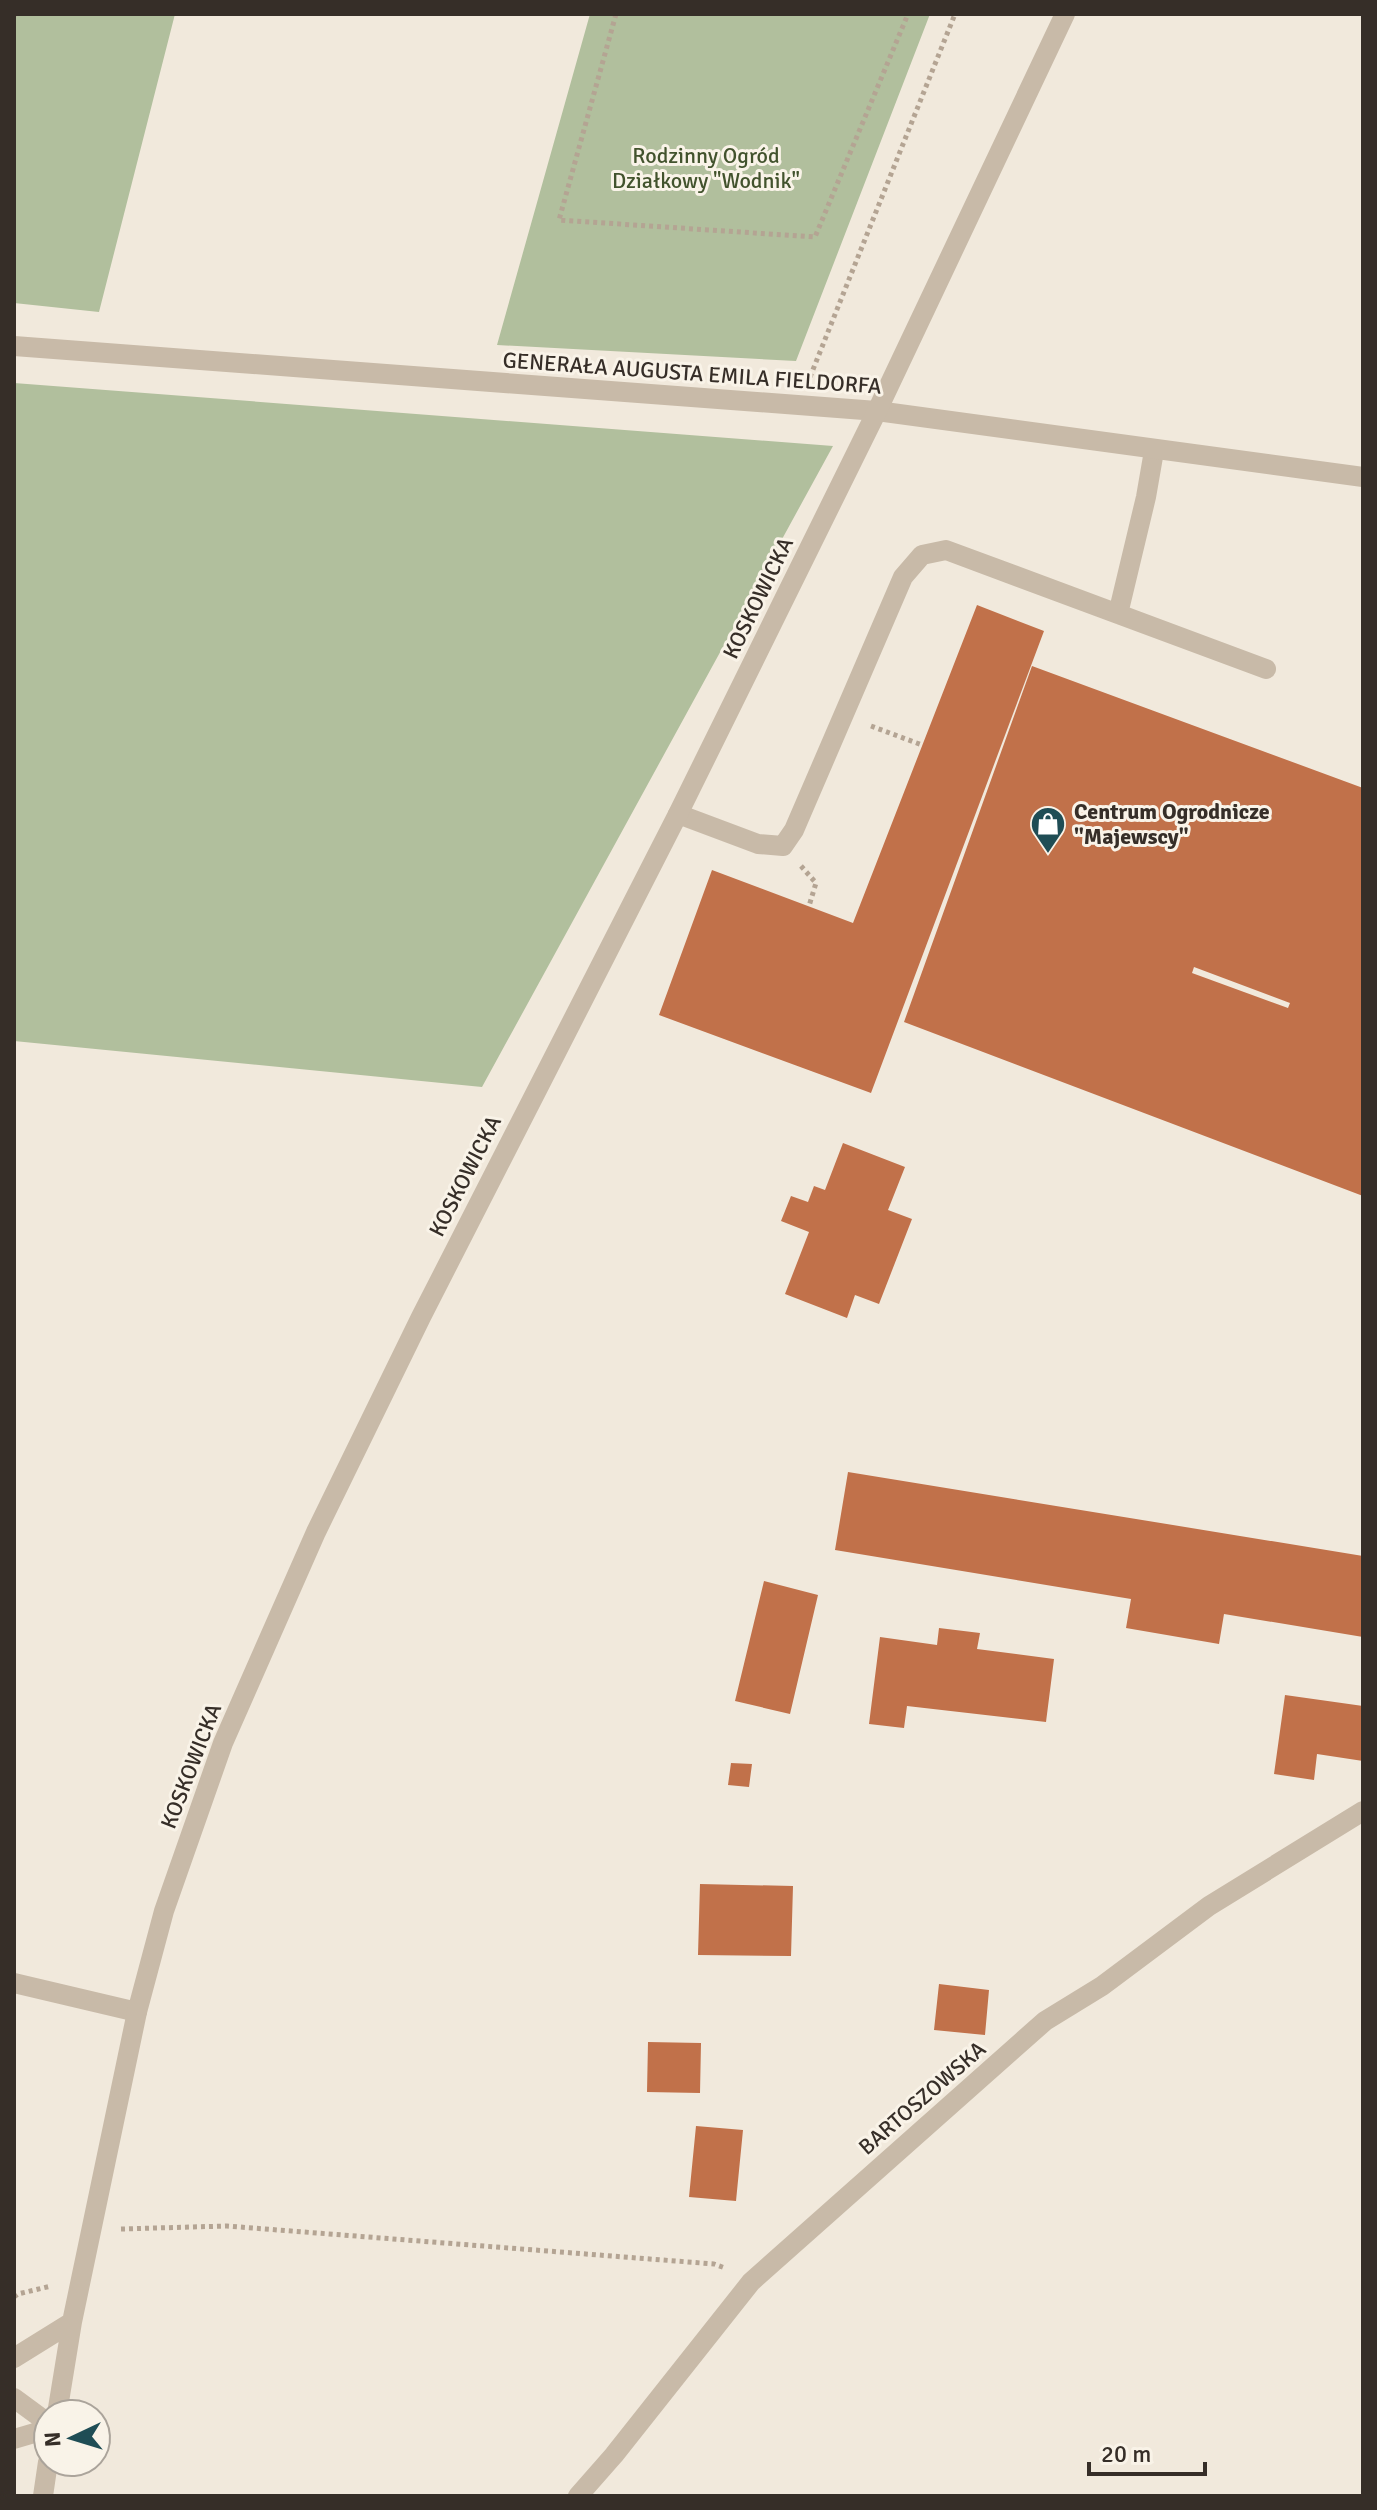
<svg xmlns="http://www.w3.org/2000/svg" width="1377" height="2510" viewBox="0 0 1377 2510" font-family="Signika,sans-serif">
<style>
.green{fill:#b1bf9d}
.building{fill:#c1714a;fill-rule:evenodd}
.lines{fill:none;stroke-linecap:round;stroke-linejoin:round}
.path{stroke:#b4a493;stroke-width:5;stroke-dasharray:4 4;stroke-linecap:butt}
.service{stroke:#c8baa8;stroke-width:20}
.minor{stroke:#c8baa8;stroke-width:20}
.tertiary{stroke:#c8baa8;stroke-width:20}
.labels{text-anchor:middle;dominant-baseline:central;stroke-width:6;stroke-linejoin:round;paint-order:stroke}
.park-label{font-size:22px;fill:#42532d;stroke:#f9f3e8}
.street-label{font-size:22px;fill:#362e28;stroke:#f9f3e8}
.poi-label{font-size:22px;font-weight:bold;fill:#362e28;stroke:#f9f3e8;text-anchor:start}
</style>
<rect width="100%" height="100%" fill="#f1e9dc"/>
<!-- green -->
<path class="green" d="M14 14H175L99 312 14 303Z
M590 14H930L796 361 497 345Z
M14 383 833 446 482 1087 14 1041Z"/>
<!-- building -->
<path class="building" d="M977 605 1044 631 871 1093 659 1015 712 870 853 923Z
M1032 666 1363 788V1196L904 1022ZM1194 967 1290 1003 1288 1008 1192 973Z
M843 1143 905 1167 888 1210 912 1219 879 1304 855 1295 847 1318 785 1294 809 1232 781 1221 791 1196 808 1202 814 1186 825 1190Z
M848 1472 1363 1556V1637L1224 1614 1219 1644 1126 1628 1131 1599 835 1550Z
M764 1581 818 1595 790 1714 735 1701Z
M939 1628 980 1633 977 1649 1054 1659 1046 1722 907 1706 904 1728 869 1724 880 1637 937 1645Z
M1285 1695 1363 1706V1761L1317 1754 1314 1780 1274 1774Z
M731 1763 752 1764 749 1787 728 1785Z
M700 1884 793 1886 791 1956 698 1955Z
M939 1984 989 1990 985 2035 934 2030Z
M648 2042 701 2043 700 2093 647 2092Z
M696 2126 743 2130 736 2201 689 2197Z"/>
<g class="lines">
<!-- path -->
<path class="path" d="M616 14 559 220 815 237 908 14
M14 16 15 14
M810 377 955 14
M871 726 922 745
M801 866 816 883 809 906
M121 2229 227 2226 714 2264 725 2268
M14 2297 18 2294 51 2286"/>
<!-- service -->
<path class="service" d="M1118 614 1146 497 1154 451
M678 814 758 844 783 846 794 830 903 577 922 555 946 550 1266 669
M14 1983 137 2012
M578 2496 614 2455 751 2282 1045 2021 1102 1986 1209 1906 1363 1811"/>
<!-- minor -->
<path class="minor" d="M14 346 877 411 1363 477"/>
<!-- tertiary -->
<path class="tertiary" d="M14 2358 72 2322
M14 2398 48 2423
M57 2414 72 2322 137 2012 164 1911 223 1743 316 1532 421 1317 678 814 877 411 1065 14
M14 2439 48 2429
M43 2496 48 2462"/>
</g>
<!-- icons -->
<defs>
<symbol id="shop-pin" viewBox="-11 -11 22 30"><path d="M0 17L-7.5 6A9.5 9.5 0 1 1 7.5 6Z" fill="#1f4d55" stroke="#f9f3e8"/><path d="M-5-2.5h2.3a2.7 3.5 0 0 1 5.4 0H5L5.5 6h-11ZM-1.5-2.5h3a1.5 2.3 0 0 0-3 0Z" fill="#fff"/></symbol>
</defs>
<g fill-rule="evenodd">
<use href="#shop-pin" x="1028" y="804" width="40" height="54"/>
</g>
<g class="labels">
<!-- park labels -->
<g class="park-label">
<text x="706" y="155">Rodzinny Ogród<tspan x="706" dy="25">Działkowy "Wodnik"</tspan></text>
</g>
<!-- street labels -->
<g class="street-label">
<text transform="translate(692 373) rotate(4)">GENERAŁA AUGUSTA EMILA FIELDORFA</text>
<text transform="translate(758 598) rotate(-64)">KOSKOWICKA</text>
<text transform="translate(465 1176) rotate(-63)">KOSKOWICKA</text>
<text transform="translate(191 1766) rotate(-69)">KOSKOWICKA</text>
<text transform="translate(922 2098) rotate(-41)">BARTOSZOWSKA</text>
</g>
<!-- poi labels -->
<g class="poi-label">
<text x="1074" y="811">Centrum Ogrodnicze<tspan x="1074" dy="25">"Majewscy"</tspan></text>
</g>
</g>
<!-- border -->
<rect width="1377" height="2510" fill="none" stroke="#362e28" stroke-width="32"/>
<!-- north arrow -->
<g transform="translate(72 2438) rotate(266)"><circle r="38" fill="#f9f3e8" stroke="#aba49b" stroke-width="2"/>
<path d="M0-6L14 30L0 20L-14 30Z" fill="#1f4d55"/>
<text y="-12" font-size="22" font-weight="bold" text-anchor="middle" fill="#362e28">N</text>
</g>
<!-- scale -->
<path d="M1089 2462v12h116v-12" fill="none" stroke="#362e28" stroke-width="4"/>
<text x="1101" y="2462" font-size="24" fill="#362e28" stroke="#f9f3e8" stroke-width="6" paint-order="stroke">20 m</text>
</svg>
